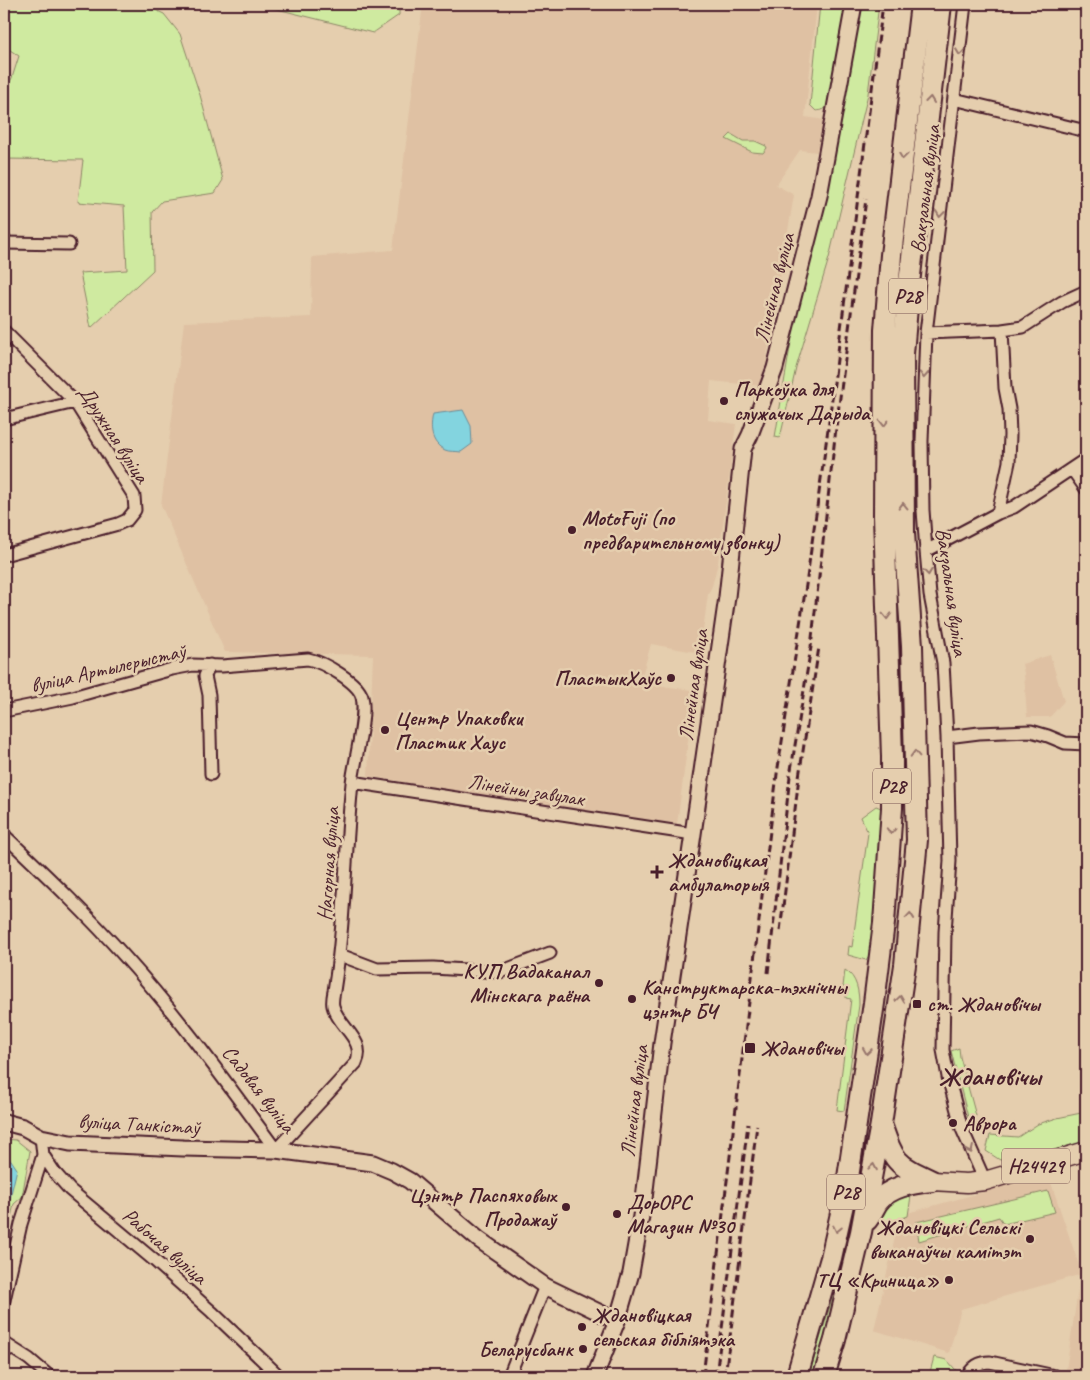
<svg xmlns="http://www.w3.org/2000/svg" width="1090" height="1380" viewBox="0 0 1090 1380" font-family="Caveat,sans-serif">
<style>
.built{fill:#dfc1a3}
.green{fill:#cfeaa0;stroke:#8c8466}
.water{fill:#83d4df;stroke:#6c8c97}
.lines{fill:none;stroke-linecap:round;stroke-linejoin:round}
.street-casing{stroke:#4a1f2b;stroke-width:15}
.secondary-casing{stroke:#4a1f2b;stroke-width:19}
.primary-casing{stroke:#4a1f2b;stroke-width:21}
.highway-casing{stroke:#4a1f2b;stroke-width:24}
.street{stroke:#e5ceae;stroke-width:11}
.secondary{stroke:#e5ceae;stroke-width:15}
.primary{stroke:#e5ceae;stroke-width:18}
.highway{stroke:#e5ceae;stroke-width:20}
.rail{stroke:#4a1f2b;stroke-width:3;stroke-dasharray:8 4;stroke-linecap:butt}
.oneway{stroke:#98766c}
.poi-dot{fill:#4a1f2b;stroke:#e5ceae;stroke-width:2}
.labels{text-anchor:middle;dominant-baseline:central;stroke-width:5;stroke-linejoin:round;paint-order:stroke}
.shield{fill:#e5ceae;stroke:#785452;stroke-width:1}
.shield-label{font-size:20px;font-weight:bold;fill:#4a1f2b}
.street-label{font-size:21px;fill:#4a1f2b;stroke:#e5ceae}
.poi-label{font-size:21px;font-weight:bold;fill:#4a1f2b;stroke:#e5ceae;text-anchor:start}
.district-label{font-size:26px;font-weight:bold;fill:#4a1f2b;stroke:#e5ceae}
</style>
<rect width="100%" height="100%" fill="#e5ceae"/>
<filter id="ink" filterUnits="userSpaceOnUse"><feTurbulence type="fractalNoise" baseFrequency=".02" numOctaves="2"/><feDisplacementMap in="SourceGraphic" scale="10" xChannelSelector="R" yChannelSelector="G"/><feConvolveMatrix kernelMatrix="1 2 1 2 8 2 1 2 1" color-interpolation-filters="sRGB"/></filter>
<g filter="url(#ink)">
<!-- built -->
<path class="built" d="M423 4H817L805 117 825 120 817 152 800 150 776 185 794 195 762 386 711 381 708 420 736 424 718 563 712 586 708 594 700 653 651 644 640 683 692 690 693 704 677 824 501 799 368 776 373 655 225 652 161 505 184 322 311 317 312 257 393 250Z
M1050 655 1064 701 1050 717H1027L1024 673 1022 664Z
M1048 1174 1082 1274 961 1309 949 1353 874 1330 900 1215Z
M1086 1281V1375L1066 1370 1079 1284Z"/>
<!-- green -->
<path class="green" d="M4 4H143L164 14 180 34 200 95 223 180 215 193 162 201 152 212 153 270 91 328 80 273 127 270 124 206 78 202 83 160 4 159V92L12 78 19 56 4 46Z
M257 4H399V15L373 33Z
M820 4H848L830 106 822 110 816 111 810 105Z
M854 4H879L868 94 829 258 796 368 780 438 775 437 808 240Z
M731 134 743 141H755L766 146 767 148 763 153 752 152 726 139Z
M876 806 881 808V824L870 954 866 960 848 955 849 946 852 947 868 833 861 817Z
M845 970C857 977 859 992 859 1005L844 1111 837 1110 851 999 846 998 847 988 843 987Z
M959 1048 960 1057 976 1116 969 1121 951 1051Z
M1086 1112V1141L1033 1157 1000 1160 986 1151 990 1135 1018 1137 1038 1124 1057 1118Z
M4 1139 16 1140 30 1151 22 1197 14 1204 4 1247Z
M869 1145 874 1146 862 1214 816 1376H809L856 1219Z
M912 1189 908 1216 890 1223 878 1221 880 1209Z
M1048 1191 1055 1212 1004 1224 999 1217 919 1241 916 1222Z
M934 1357 947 1360 961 1376H929Z"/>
<!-- water -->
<path class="water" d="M463 410 471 426 472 444 461 452C456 451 449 452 445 450 430 443 430 427 433 414Z
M4 1156 7 1161 11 1160 17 1169 4 1223Z"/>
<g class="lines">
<defs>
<path id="street" d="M965 4 926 333 922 441 923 510 926 551 930 595 943 663 947 737 950 861 945 932 943 1050 948 1077 962 1129 985 1181
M954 99 1086 131
M4 243 69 244
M4 331 75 402 134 496 135 510 127 520 118 524 4 555
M926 333 1002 330
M4 419 75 402
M1072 469 1086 489
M998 513 1009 462 1010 435 1009 409 1005 388 1002 330 1023 327 1062 302 1086 291
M926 551 998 513 1014 507 1086 459
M210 665 205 676 209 695 211 774
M4 711 73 697 172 669 193 665 222 666 308 659C323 662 358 682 362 697 367 715 354 763 352 783 345 853 345 923 334 991 333 996 332 1002 333 1006 338 1027 367 1040 356 1063L276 1150C228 1085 181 1019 127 959 88 915 46 875 4 835
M947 737 979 733 1031 731 1048 736 1065 743 1086 744
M352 782 693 834
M340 955 377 969 433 968 500 972 550 953
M41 1137 43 1155 55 1173 70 1190 155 1261 212 1312 279 1376
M4 1300 21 1224 43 1155
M4 1343 29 1359 49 1376
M509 1376 545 1286
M967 1376C973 1367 979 1362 990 1362L1055 1376"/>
<path id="secondary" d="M4 1122 23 1127 41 1137 70 1143 183 1148 276 1150 373 1163 392 1171 410 1181 478 1239 545 1286 617 1321
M595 1376 617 1321 631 1273 644 1199 662 1043 693 834 727 597 743 449 750 435 775 368 819 196 854 4"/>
<path id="primary" d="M932 1181 967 1183 985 1181 1086 1151"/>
<path id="highway" d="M881 1124C894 1162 895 1164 932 1181
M867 1220C871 1215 874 1208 877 1203 889 1186 913 1183 932 1181
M797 1376 831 1258 846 1191 874 1003 884 923 892 808V757L884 516 885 330 891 255 921 4
M824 1376 835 1340 861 1232 881 1124 905 965 917 840 912 646 904 533 903 354 909 284 941 4"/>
</defs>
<!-- street casing -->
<use href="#street" class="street-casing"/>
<!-- secondary casing -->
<use href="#secondary" class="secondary-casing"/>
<!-- primary casing -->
<use href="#primary" class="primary-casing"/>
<!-- highway casing -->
<use href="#highway" class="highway-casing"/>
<!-- street -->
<use href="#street" class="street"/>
<!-- secondary -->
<use href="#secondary" class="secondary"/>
<!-- primary -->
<use href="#primary" class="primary"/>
<!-- highway -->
<use href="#highway" class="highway"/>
<!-- rail -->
<path class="rail" d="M780 931 799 777 819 647
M768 973 790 776 811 647 836 428 866 199
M703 1376 777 774 805 592 828 429 883 4
M716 1376 748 1124
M725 1376 757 1125"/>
</g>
<!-- one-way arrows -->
<defs><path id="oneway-chevron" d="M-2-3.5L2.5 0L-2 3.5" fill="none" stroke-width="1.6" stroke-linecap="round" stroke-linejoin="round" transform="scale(1.25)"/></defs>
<g class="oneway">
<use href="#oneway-chevron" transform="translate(960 52) rotate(96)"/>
<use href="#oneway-chevron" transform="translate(930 100) rotate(-84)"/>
<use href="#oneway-chevron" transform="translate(903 156) rotate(97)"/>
<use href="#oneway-chevron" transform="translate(940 214) rotate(97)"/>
<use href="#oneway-chevron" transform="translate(924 375) rotate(93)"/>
<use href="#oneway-chevron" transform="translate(884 423) rotate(90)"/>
<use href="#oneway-chevron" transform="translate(903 506) rotate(-91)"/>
<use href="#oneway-chevron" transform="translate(928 572) rotate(84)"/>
<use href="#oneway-chevron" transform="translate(887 616) rotate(88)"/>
<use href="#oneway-chevron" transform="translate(915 754) rotate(-92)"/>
<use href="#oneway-chevron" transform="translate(891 831) rotate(93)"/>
<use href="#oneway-chevron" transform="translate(910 916) rotate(-85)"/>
<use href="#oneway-chevron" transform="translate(900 999) rotate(-82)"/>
<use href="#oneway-chevron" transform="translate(867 1051) rotate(98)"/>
<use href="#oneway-chevron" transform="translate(970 1150) rotate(65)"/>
<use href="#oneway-chevron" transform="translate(873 1167) rotate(-80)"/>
<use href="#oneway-chevron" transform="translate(837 1229) rotate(102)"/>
</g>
</g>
<!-- markers -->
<g class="poi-dot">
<circle cx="724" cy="401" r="5"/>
<circle cx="572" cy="530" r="5"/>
<circle cx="671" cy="678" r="5"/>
<circle cx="385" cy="730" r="5"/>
<path d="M654.5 864.5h5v5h5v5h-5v5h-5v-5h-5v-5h5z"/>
<circle cx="599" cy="983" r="5"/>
<circle cx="632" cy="999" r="5"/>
<rect x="912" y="999" width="10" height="10" rx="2.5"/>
<rect x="744" y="1042" width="12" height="12" rx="2.5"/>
<circle cx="953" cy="1123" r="5"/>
<circle cx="566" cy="1207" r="5"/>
<circle cx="617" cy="1214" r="5"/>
<circle cx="1030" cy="1239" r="5"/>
<circle cx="949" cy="1280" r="5"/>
<circle cx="582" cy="1327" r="5"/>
<circle cx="583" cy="1349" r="5"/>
</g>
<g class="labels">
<!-- shield labels -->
<g class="shield">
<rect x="889" y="278.5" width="38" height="35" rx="4"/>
<rect x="873" y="768.5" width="38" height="35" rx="4"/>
<rect x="1002" y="1148.5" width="68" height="35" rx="4"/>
<rect x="827" y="1174.5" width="38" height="35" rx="4"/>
</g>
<g class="shield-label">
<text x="908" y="296">Р28</text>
<text x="892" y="786">Р28</text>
<text x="1036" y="1166">Н24429</text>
<text x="846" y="1192">Р28</text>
</g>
<!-- street labels -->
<g class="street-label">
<text transform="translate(925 189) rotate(-83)">Вакзальная вуліца</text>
<text transform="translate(774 288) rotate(-76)">Лінейная вуліца</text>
<text transform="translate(114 434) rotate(57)">Дружная вуліца</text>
<text transform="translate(952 592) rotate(82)">Вакзальная вуліца</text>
<text transform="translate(108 668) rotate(-13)">вуліца Артылерыстаў</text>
<text transform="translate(693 685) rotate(-82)">Лінейная вуліца</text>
<text transform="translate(526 790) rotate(9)">Лінейны завулак</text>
<text transform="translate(328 864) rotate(-86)">Нагорная вуліца</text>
<text transform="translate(259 1089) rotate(52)">Садовая вуліца</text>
<text transform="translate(634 1101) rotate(-83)">Лінейная вуліца</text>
<text transform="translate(139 1124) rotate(3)">вуліца Танкістаў</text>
<text transform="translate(165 1246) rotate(41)">Рабочая вуліца</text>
</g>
<!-- poi labels -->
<g class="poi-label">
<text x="734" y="389">Паркоўка для<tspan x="734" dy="24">служачых Дарыда</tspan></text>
<text x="582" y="518">MotoFuji (по<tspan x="582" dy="24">предварительному звонку)</tspan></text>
<text x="661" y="678" text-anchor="end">ПластыкХаўс</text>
<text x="395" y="718">Центр Упаковки<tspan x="395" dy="24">Пластик Хаус</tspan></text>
<text x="668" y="860">Ждановіцкая<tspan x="668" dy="24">амбулаторыя</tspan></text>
<text x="589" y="971" text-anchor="end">КУП Вадаканал<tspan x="589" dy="24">Мінскага раёна</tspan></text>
<text x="642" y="987">Канструктарска-тэхнічны<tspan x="642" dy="24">цэнтр БЧ</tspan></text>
<text x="927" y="1004">ст. Ждановічы</text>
<text x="761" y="1048">Ждановічы</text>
<text x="963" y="1123">Аврора</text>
<text x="556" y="1195" text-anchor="end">Цэнтр Паспяховых<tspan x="556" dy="24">Продажаў</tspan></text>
<text x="627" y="1202">ДорОРС<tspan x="627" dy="24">Магазин №30</tspan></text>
<text x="1020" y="1227" text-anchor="end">Ждановіцкі Сельскі<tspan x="1020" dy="24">выканаўчы камітэт</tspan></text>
<text x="939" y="1280" text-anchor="end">ТЦ «Криница»</text>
<text x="592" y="1315">Ждановіцкая<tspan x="592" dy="24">сельская бібліятэка</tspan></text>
<text x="573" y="1349" text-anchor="end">Беларусбанк</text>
</g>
<!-- district labels -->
<g class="district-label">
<text x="990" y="1076">Ждановічы</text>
</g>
</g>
<!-- margin -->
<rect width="1090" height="1380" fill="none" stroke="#e5ceae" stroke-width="20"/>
<rect x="10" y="10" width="1070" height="1360" fill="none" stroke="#4a1f2b" stroke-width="2" filter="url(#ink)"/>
</svg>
